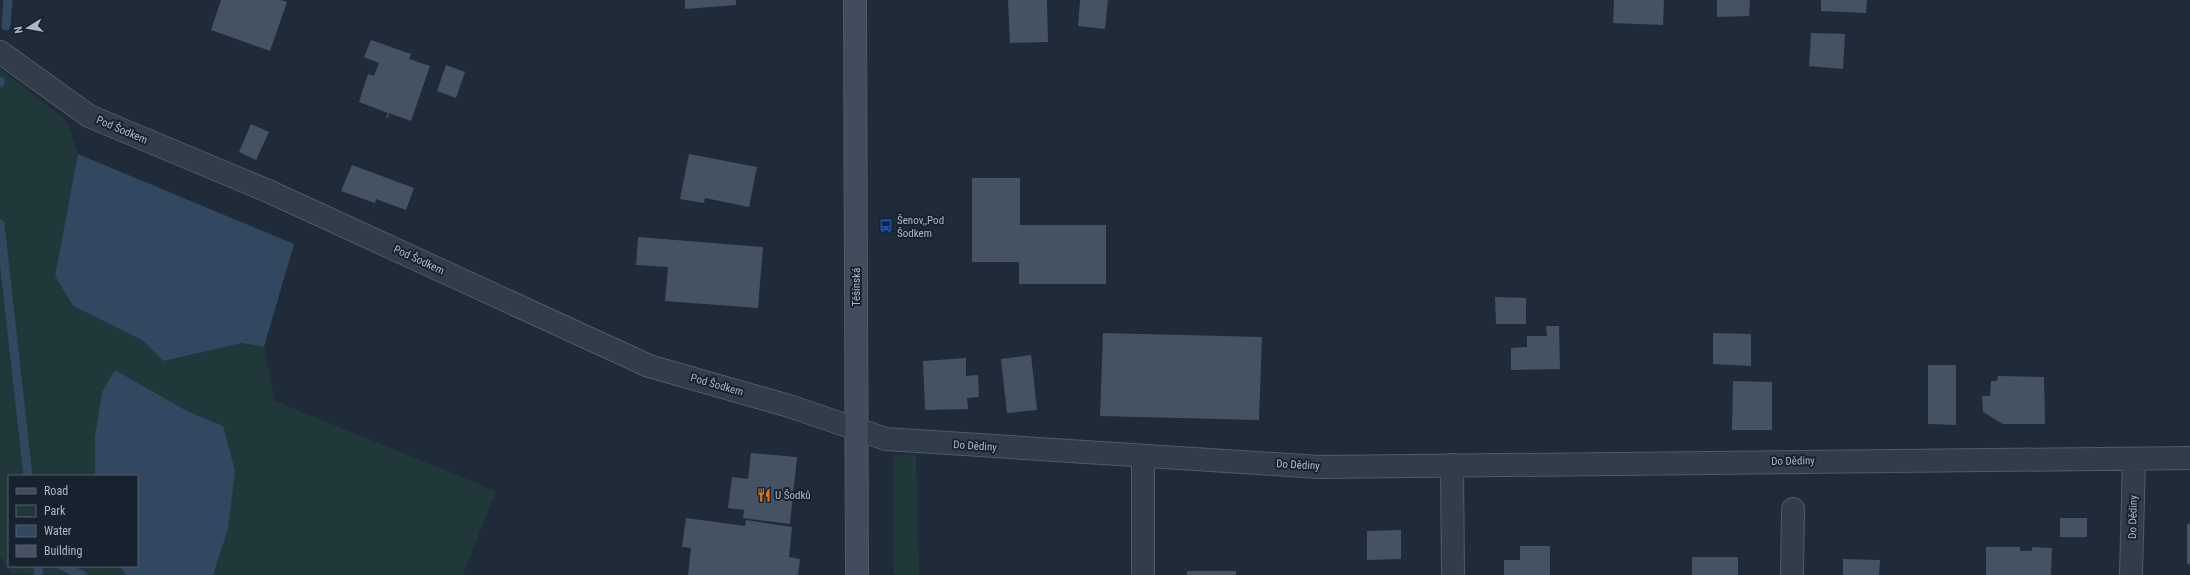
<svg xmlns="http://www.w3.org/2000/svg" width="2190" height="575" viewBox="0 0 2190 575" font-family="'Roboto Condensed',sans-serif">
<style>
.green{fill:#21383a}
.water{fill:#324861}
.lines{fill:none;stroke-linecap:round;stroke-linejoin:round}
.stream{stroke:#324861;stroke-width:9}
.building{fill:#455263}
.minor-casing{stroke:#505b67;stroke-width:24}
.secondary-casing{stroke:#505b67;stroke-width:24}
.minor{stroke:#333d49;stroke-width:22}
.secondary{stroke:#414c5c;stroke-width:22}
.labels{text-anchor:middle;dominant-baseline:central;stroke-width:4;stroke-linejoin:round;paint-order:stroke}
.street-label{font-size:11px;fill:#adb8c6;stroke:#18222e}
.poi-label{font-size:11px;fill:#adb8c6;stroke:#18222e;text-anchor:start}
</style>
<rect width="100%" height="100%" fill="#1f2b39"/>
<!-- green -->
<path class="green" d="M0 69 67 121 78 154 55 276 73 306 142 340 163 361 242 343 264 347 275 401 496 491 463 575H213L228 529 223 426 187 411 115 370 102 392 95 436V476H9V566H120L126 575 11 574 0 556Z
M916 454 919 575H894L893 455Z"/>
<!-- water -->
<path class="water" d="M78 154 294 244 264 347 242 343 163 361 142 340 73 306 55 276Z
M115 370 187 411 223 426 235 471 228 529 213 575H126L120 566H137V476H95V436L102 392Z"/>
<g class="lines">
<!-- stream -->
<path class="stream" d="M6 26 8 0
M0 83V81
M0 224 28 476
M38 566V575
M62 566 82 575"/>
</g>
<!-- building -->
<path class="building" d="M221 0H281L287 2 270 51 211 30Z
M685 0H736V5L685 9Z
M1008 0H1047L1048 42 1010 43Z
M1080 0H1108L1105 29 1078 26Z
M1614 0H1664L1663 25 1613 23Z
M1717 0H1750L1749 16 1717 17Z
M1821 0H1867L1866 13 1821 11Z
M1811 33 1845 34 1843 69 1809 66Z
M371 40 411 54 409 59 430 66 411 121 389 113 388 118H386L388 113 359 102 368 74 374 76 379 63 364 57Z
M446 65 465 72 456 98 437 91Z
M251 124 269 132 256 160 239 152Z
M689 154 757 167 749 207 705 198 704 203 680 199Z
M352 165 414 188 406 210 376 199 375 203 341 191Z
M972 178H1020V225H1106V284H1019V262H972Z
M638 237 763 247 758 308 665 301 668 267 636 265Z
M1495 297 1526 298V324H1496Z
M1546 326H1559L1560 369 1511 370V348L1527 347V336H1547Z
M1103 333 1262 337 1259 420 1100 416Z
M1713 333 1751 334V366L1713 364Z
M1031 355 1037 410 1007 413 1001 359Z
M966 358V376L978 375 979 397 967 398 968 409 925 410 923 361Z
M1928 365H1956V425L1928 424Z
M1998 376 2044 377 2045 424H2003L1983 412 1982 396H1990L1991 381H1997Z
M1733 381 1772 382V430H1732Z
M751 453 797 457 790 524 743 518 744 510 728 508 732 477 748 479Z
M686 518 745 526 746 520 792 527 789 557 800 559 798 575H688L691 548 682 547Z
M2060 518H2087V537H2060Z
M2187 524H2190V564H2187Z
M1401 530V559L1367 560V531Z
M1520 546H1550V575H1504V560H1520Z
M1986 547H2020V551H2032V547L2052 548 2051 575H1986Z
M1692 557H1738V575H1692Z
M1843 559 1880 560 1879 575H1843Z
M1187 571H1236V575H1187Z"/>
<g class="lines">
<defs>
<path id="minor" d="M0 52 89 116 268 191 649 366 789 406 886 439 1319 467 2190 458
M1143 456V575
M1452 465 1453 575
M1792 575 1793 509
M2131 575 2134 459"/>
<path id="secondary" d="M855 0 857 575"/>
</defs>
<!-- minor casing -->
<use href="#minor" class="minor-casing"/>
<!-- secondary casing -->
<use href="#secondary" class="secondary-casing"/>
<!-- minor -->
<use href="#minor" class="minor"/>
<!-- secondary -->
<use href="#secondary" class="secondary"/>
</g>
<!-- icons -->
<defs>
<symbol id="bus-bare" viewBox="-9 -9 18 18"><path d="M-5-6H5V4H4V6H2V4H-2V6H-4V4H-5ZM-3.5-4V0h7V-4ZM-3.5 1.2v1.5H-2V1.2ZM2 1.2v1.5H3.5V1.2Z" fill="#1a4fb4" stroke="#18222e" stroke-width="2.5" paint-order="stroke"/></symbol>
<symbol id="restaurant-bare" viewBox="-9 -9 18 18"><path d="M-5-6h1v4h1v-4h1v4h1v-4h1v5L-1.5 .5V6h-2V.5L-5-1ZM5-6V6H3V1.5H1.5Q1.5-4 5-6Z" fill="#e8710a" stroke="#18222e" stroke-width="2.5" paint-order="stroke"/></symbol>
</defs>
<g fill-rule="evenodd">
<use href="#bus-bare" x="876" y="216" width="20" height="20"/>
<use href="#restaurant-bare" x="754" y="485" width="20" height="20"/>
</g>
<g class="labels">
<!-- street labels -->
<g class="street-label">
<text transform="translate(122 130) rotate(23)">Pod Šodkem</text>
<text transform="translate(419 260) rotate(25)">Pod Šodkem</text>
<text transform="translate(856 287) rotate(-90)">Těšínská</text>
<text transform="translate(717 385) rotate(16)">Pod Šodkem</text>
<text transform="translate(975 446) rotate(4)">Do Dědiny</text>
<text transform="translate(1793 461) rotate(-1)">Do Dědiny</text>
<text transform="translate(1298 465) rotate(3)">Do Dědiny</text>
<text transform="translate(2133 517) rotate(-89)">Do Dědiny</text>
</g>
<!-- poi labels -->
<g class="poi-label">
<text x="897" y="220">Šenov,,Pod<tspan x="897" dy="13">Šodkem</tspan></text>
<text x="775" y="495">U Šodků</text>
</g>
</g>
<!-- legend -->
<rect x="8" y="475" width="130" height="92" fill="#18222e" stroke="#545e6b"/>
<rect x="16" y="488" width="20" height="6" fill="#414c5c" stroke="#545e6b"/>
<text x="44" y="495" font-size="12" fill="#adb8c6">Road</text>
<rect x="16" y="505" width="20" height="12" fill="#21383a" stroke="#545e6b"/>
<text x="44" y="515" font-size="12" fill="#adb8c6">Park</text>
<rect x="16" y="525" width="20" height="12" fill="#324861" stroke="#545e6b"/>
<text x="44" y="535" font-size="12" fill="#adb8c6">Water</text>
<rect x="16" y="545" width="20" height="12" fill="#455263" stroke="#545e6b"/>
<text x="44" y="555" font-size="12" fill="#adb8c6">Building</text>
<!-- north arrow -->
<g transform="translate(28 28) rotate(259)" stroke="#18222e" stroke-width="3" paint-order="stroke">
<path d="M0-3L7 15L0 10L-7 15Z" fill="#adb8c6"/>
<text y="-6" font-size="11" font-weight="bold" text-anchor="middle" fill="#adb8c6">N</text>
</g>
</svg>
